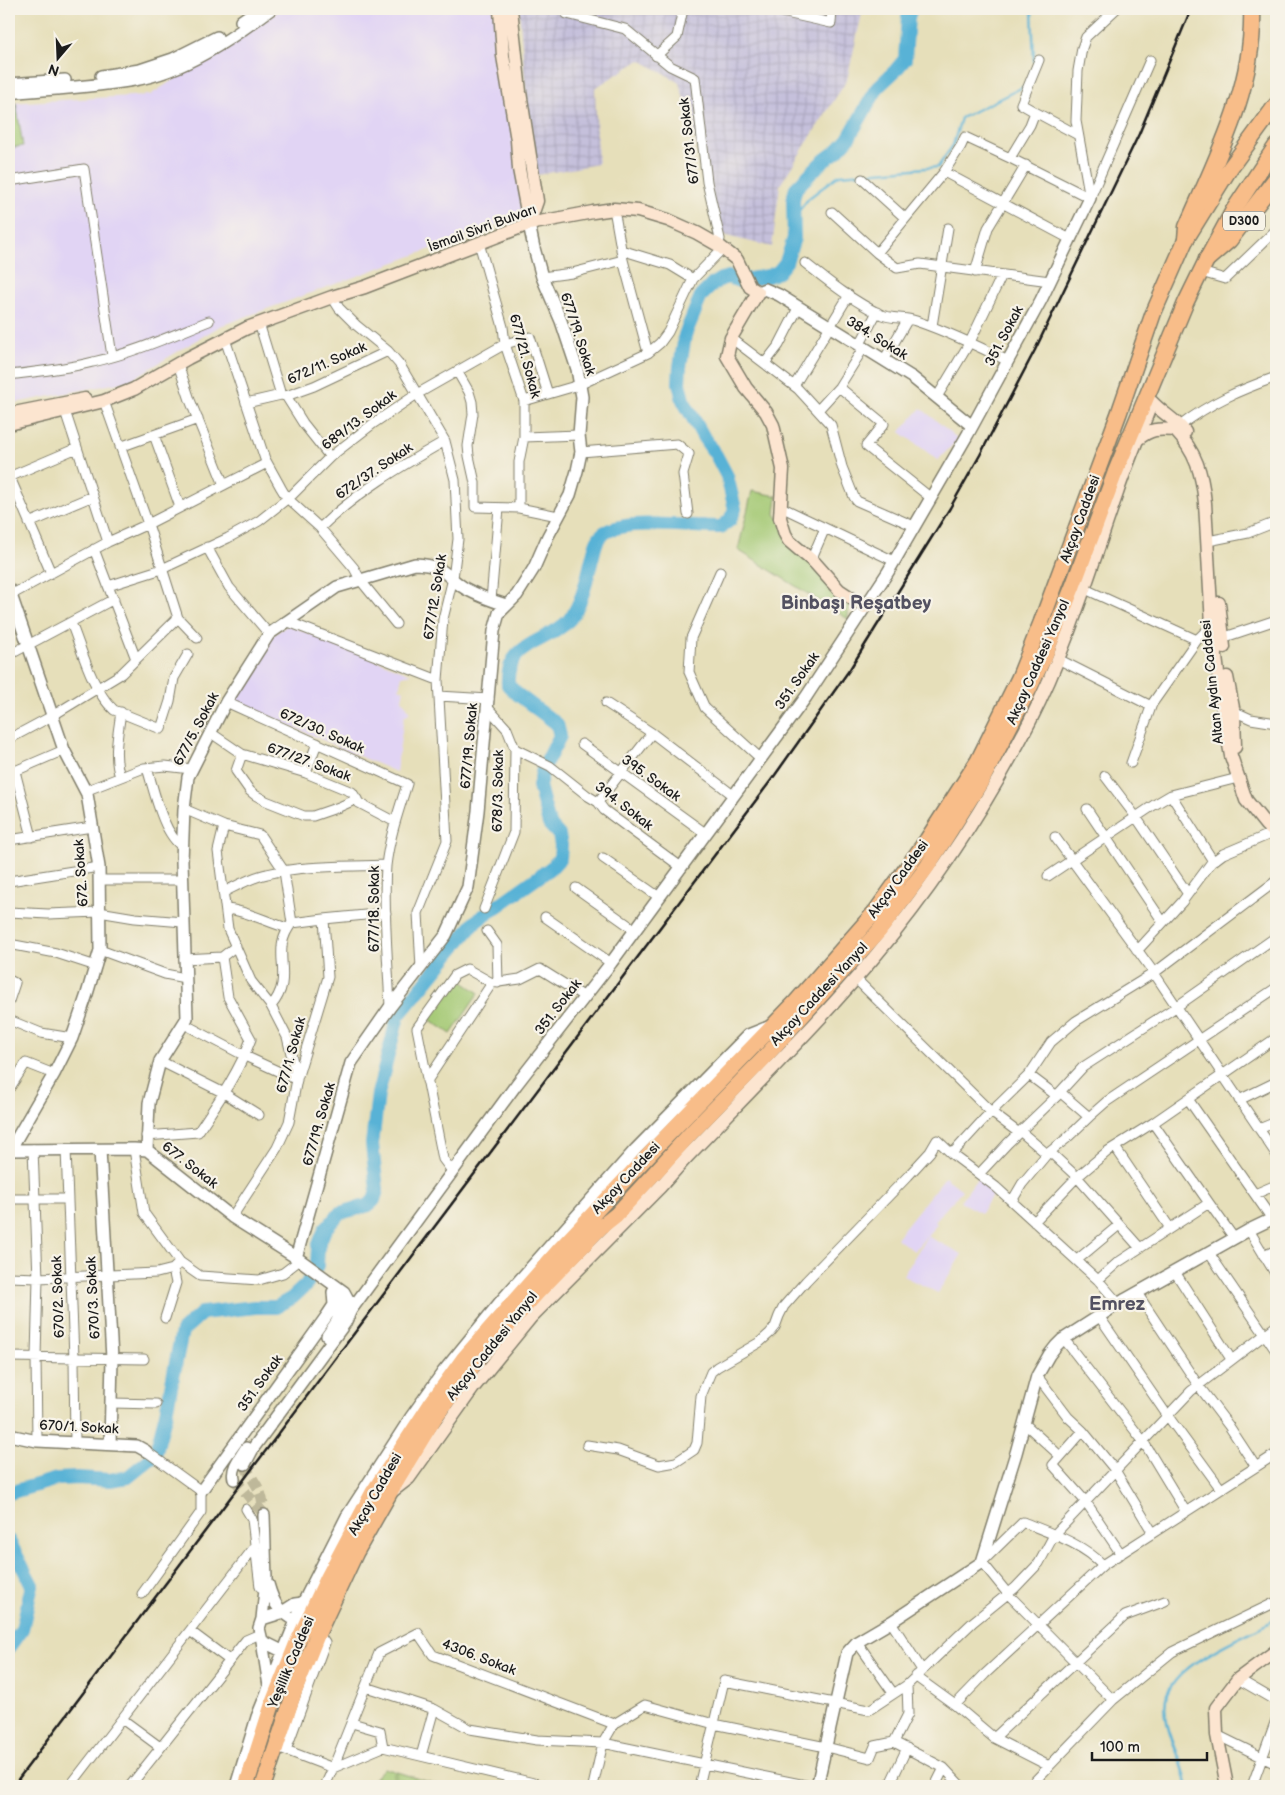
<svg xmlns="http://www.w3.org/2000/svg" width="1285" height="1795" viewBox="0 0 1285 1795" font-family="'Balsamiq Sans',sans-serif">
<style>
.built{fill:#e1d4f4}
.industrial{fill:url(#industrial-grid)}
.cemetery{fill:url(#cemetery-stones);stroke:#607248}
.park{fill:#a4c974;stroke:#607248}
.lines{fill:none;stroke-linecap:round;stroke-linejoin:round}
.stream{stroke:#58b2d6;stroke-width:2.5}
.river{stroke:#58b2d6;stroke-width:14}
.tertiary-tunnel{stroke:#beb89a;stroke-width:11;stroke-dasharray:11 5.5;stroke-linecap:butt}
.minor-casing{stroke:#817e6b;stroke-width:11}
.tertiary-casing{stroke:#817e6b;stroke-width:14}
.secondary-casing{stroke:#817e6b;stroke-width:15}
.trunk-casing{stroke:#817e6b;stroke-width:18}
.motorway-casing{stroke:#817e6b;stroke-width:19}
.minor{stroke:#fff;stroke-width:9}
.tertiary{stroke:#fff;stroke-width:11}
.secondary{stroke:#fce5d0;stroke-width:12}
.trunk{stroke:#f8bd89;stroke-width:15}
.motorway{stroke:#f8bd89;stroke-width:16}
.rail{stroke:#1c1c1c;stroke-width:2.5}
.labels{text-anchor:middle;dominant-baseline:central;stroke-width:4.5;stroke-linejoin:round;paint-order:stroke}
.shield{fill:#f7f3e8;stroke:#5e5c59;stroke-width:1}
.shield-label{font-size:12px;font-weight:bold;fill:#1c1c1c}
.street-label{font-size:14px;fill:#1c1c1c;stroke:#f7f3e8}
.district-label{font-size:19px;font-weight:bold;fill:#535161;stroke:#f7f3e8}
</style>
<defs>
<pattern id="industrial-grid" width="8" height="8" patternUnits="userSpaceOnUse" patternTransform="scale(1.25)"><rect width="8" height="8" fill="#c5c0db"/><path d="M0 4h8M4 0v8" fill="none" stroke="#a9a4bb"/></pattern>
<pattern id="cemetery-stones" width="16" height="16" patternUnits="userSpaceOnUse" patternTransform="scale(1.25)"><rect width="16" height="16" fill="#a4c974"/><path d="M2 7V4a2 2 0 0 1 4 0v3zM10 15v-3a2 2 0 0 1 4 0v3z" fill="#8dac64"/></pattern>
</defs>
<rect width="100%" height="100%" fill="#f7f3e8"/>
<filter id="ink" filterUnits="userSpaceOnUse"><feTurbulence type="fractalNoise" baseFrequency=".02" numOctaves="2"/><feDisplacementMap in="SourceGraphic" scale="10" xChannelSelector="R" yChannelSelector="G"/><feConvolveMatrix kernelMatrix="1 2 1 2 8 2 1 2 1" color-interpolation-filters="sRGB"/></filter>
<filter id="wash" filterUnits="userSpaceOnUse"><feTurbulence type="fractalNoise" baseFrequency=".0096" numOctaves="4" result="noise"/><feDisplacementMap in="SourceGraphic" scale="20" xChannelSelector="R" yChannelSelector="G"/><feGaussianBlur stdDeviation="1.12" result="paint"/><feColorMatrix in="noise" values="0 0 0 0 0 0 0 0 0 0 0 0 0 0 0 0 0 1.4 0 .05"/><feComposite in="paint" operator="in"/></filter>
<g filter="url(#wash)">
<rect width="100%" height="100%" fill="#e6dfba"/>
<!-- built -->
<path class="built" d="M282 9H496L523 208 513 219 220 326 129 381 9 404V103L150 95Z
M921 408 958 439 938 460 900 432Z
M288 625 411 674 402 676 399 688 404 690 402 699 410 712 404 717 396 772 234 701 269 638Z
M979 1176 996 1189 981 1213 960 1202Z
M945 1177 962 1190 935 1221 937 1224 914 1251 896 1238Z
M927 1236 962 1254 938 1293 903 1276Z"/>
<!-- industrial -->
<path class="industrial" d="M519 9H863L847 80 780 185 772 247 722 235 679 82 640 60 595 88 598 164 537 175 529 128Z"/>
<!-- cemetery -->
<path class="cemetery" d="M384 1768 442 1786H367Z"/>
<!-- park -->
<path class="park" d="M16 103 23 146 9 148V104Z
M752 491 777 496 775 514 832 589 849 605 848 619 738 550Z
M457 978 479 993 451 1034 429 1019Z"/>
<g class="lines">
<!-- stream -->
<path class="stream" d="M1032 9 1034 62
M794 217 809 198 839 175 938 167 953 145 961 118 1025 86
M1187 1786C1185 1762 1169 1742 1166 1717 1165 1711 1165 1700 1167 1694 1182 1659 1244 1637 1276 1619"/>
<!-- river -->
<path class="river" d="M9 1493 57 1479 77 1478 110 1480 128 1477 155 1455 166 1413 182 1331 202 1313 255 1307H276L292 1298 306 1285 317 1266 318 1247 325 1229 340 1213 369 1205 374 1200 377 1190 372 1144 378 1094 398 1016 475 922 551 868 560 858 561 845 559 835 549 824 539 786 543 769 560 736 557 724 517 694 508 685C505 641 549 643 569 620 582 604 587 579 592 559 594 553 595 543 599 538 601 535 605 532 608 531 630 519 693 527 721 527L730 520 735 509 727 476 716 455 704 438 683 400 679 383 680 367 685 335 701 296 713 284 721 279 729 277 739 281 768 276 778 272 786 262 794 238 793 199 796 188 822 162 837 151 848 139 878 87 895 71 905 59 908 17 911 9
M9 1541 32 1585 22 1629 9 1647"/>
</g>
</g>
<g filter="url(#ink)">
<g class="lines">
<!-- tertiary-tunnel -->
<path class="tertiary-tunnel" d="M245 1464C248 1474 255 1481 259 1490 263 1498 263 1506 264 1515
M234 1479 264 1514"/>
<defs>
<path id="minor" d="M561 9 567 14 625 29 670 66 695 78 707 182 720 239 718 245
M768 9 831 23 832 9
M656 56 677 37 683 9
M1035 112 1021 104 1039 60
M1010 158 1090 198
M944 172 1070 239
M862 179 905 218
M9 181 84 169 112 356
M1090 198 1076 121 1078 71 1082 48 1086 37 1116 9
M1090 198 1150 60
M614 209 623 260 648 353
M832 212 877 253 897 268 920 264 1050 281
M479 243 503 327 505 344 524 401V437L519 462V508
M621 250 670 265 693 279
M877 253 944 172 961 146 965 137 1010 158 1030 125 1035 112 1078 135
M805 263C829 282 854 302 882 315 892 319 905 317 916 321 948 332 978 346 1008 361
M975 272 988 228 1026 165
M1201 272 1225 279 1276 230
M542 277 572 273 623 260
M332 297 339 308 356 325 388 351 400 365 445 441 455 480 458 539 453 578 443 619 438 680 447 841 418 913 421 968
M259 323 281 395
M932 326 948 228
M731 338 798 389 831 425 842 467 854 497 857 501 914 526
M225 339 265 459 281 488 287 498 320 528 354 568 361 581 396 624
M860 344 877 312
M884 360 908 319
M765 363 779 345 798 308
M178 364 190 400 224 485
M457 371 469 392 472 402 473 414 468 446 469 456 475 483V507L519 508 558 516
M9 375C37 372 65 369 93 362 133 353 171 336 209 321
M794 386 849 295
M839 387 884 424 866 446 931 498
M286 396 303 423 330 457
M937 397 970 342 1002 275
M104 401 148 524 178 618 197 638
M524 401 579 385 648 353 660 343 668 332 693 279 722 249
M246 403 281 395 286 396 314 386 388 351
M818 410 839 387 864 347
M65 411 108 542
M1180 426C1211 402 1240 390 1276 377
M154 435 180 507
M524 437 579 435
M120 447 198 419
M581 452 677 444 689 454 683 474 688 514
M9 475 51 573
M9 477 77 448
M781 507 894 561
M29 523 93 496
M320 528C357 492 401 466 445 441
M1208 541 1248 533 1276 522
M207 547 229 587 269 634
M94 549 136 659
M811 560 825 528
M720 572 691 638 689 672 705 708 760 758
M108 586 162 569 228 538 259 521 292 495 330 457 374 423 417 394 505 344 530 337 548 394
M1085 589 1197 640
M9 596 108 542 148 524 267 463
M491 600 499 508
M286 621 438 680
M71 623C82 650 92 690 114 710L161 729 170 701 174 678 188 654
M1222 638 1276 620
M9 655 114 599
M1058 659 1151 706
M439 696 489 699
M226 702 407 784C399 810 389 838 386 866 383 911 388 961 390 1007
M606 703 652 733
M1229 709 1251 719 1276 723
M211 733 242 754 306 773 352 792 359 803 395 822
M9 739 52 716 121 674 178 618
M582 744 705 833
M515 749 550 766 588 796 598 802 604 810 681 867
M242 754 236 771 250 791 255 795 266 801 304 816H313L339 807 357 799
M1131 763 1152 704 1197 640 1212 625
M147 768C154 790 163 835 183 847
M306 773 317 743
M1105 776 1136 817 1188 894
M120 777C113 756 118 734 121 712
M85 791 144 768 165 766 191 769
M1171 795 1213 861
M598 802 652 733 733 795
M184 809 224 826 260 835 284 871 292 923
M1087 809 1163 922
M1266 825 1276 819
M224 826 218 851 228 929 251 981 271 1006 287 1037 297 1079
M32 837 15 771 64 750
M1055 837 1154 973 1276 1154
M9 840 92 827
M603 858 659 897
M1048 876 1154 805 1171 795 1238 778
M99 880H182
M9 881 99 867
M576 888 635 930
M224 892C238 885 252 877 267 874 306 865 347 867 386 865
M227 909C248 911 268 923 288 928
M484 909 514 832 515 749 507 729 488 708
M9 912 48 914 99 912 135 918 183 922
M545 917 611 963
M324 919 386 913
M487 931 497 945 498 983
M9 944 56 953 96 966
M100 950 165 974 185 978
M1137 951 1182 902 1211 863 1223 854 1275 832
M184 959 222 957 236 946
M856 979 991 1112 1019 1133
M9 980 15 983 9 1001
M271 1006C297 976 268 953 292 923
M9 1020 41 1033 72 1038
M184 1024 245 1056 297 1080
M160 1061 224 1093 259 1115
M1029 1075 1051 1042 1076 1021 1154 973 1276 881
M427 1081 492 983 520 979 540 969 585 997
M9 1089 26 1063 54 1074
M1060 1092 1083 1067 1176 1007 1276 937
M1188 1099 1272 1219
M1239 1100 1276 1082
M1153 1123 1209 1203
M1259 1129 1276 1122
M1020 1131 1047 1154
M146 1136 198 1132C218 1102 239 1072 251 1039L228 997 222 957
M1115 1147 1170 1228
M33 1149 38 1278 36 1357 37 1441
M66 1149 74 1358 75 1444
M134 1149 144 1213 180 1262 200 1276 259 1280 283 1273 300 1260
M1050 1152 1077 1177 1140 1248
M952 1154 984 1119 1029 1075 1057 1096 1060 1092 1089 1117 1106 1102 1276 988
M452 1171 443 1159 417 1028 455 975 467 969 492 983
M979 1174 1008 1143 1057 1096
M1255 1194 1276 1185
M9 1199H68
M1012 1201 1022 1184 1047 1154 1066 1139 1089 1117
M232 1217 277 1148 289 1122 297 1079 328 977 324 919 292 923
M1034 1222 1077 1177 1108 1151 1153 1123 1276 1038
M1249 1230 1276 1275
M1209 1253 1276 1351
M1264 1256 1276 1250
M1077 1260 1119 1225
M1175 1272 1231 1359
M9 1277 38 1278 157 1273 173 1269 180 1262
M1098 1280 1117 1263 1209 1203 1234 1238
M1137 1293 1198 1385 1229 1426 1256 1467
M1099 1316 1167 1415 1221 1489
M165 1318 176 1283 173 1269
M1064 1339 1143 1441 1186 1512
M9 1357 144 1359
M1037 1376 1068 1417 1083 1431 1115 1470 1153 1533
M112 1403 156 1404
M1024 1423 1060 1456
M1083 1431 1053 1465 1086 1502 1121 1554
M587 1445 618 1450 659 1465 676 1462 694 1450 697 1443 701 1396 711 1372 717 1367 760 1342 770 1333 775 1327 779 1316 784 1306 806 1281 908 1176 930 1152 937 1140 952 1154 996 1187 1098 1280 1119 1304
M246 1509 252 1519 260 1587 265 1589
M142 1594 201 1512V1491L146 1451
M891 1622 922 1670
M190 1631 229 1660
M857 1642 893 1693
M915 1676 955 1705 985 1674 1103 1565
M1238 1679 1276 1701
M366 1687 434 1709 470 1729 537 1740 603 1743 614 1724 645 1705 714 1724 826 1747 870 1758 875 1746 894 1742 908 1714 907 1685
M1113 1700 1008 1594 982 1562 1023 1522C1050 1533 1082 1543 1103 1565L1276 1454
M955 1705 994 1738 1049 1766
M122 1719 160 1747
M352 1723 380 1731 383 1747
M1217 1735 1276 1764
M994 1738 1125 1616 1165 1601
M894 1742 944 1768 961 1786
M275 1746 333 1768 379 1653 418 1633 433 1655 614 1724
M286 1750 325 1643 318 1633
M421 1756 434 1709
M70 1786 256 1545
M130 1786 246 1640 260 1634
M325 1786 333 1768 383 1747 546 1786
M593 1786 603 1743 810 1786
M699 1786 724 1681 869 1710 907 1685 973 1622 1015 1588 1039 1563 1054 1535 1191 1391 1276 1326
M889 1786 907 1748
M935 1786 944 1768
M1030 1786 1113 1700 1172 1652 1276 1602
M1252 1786 1276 1720"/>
<path id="tertiary" d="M241 21 258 9
M101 76 140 70 173 59 217 37
M9 84 65 80
M9 93C50 89 93 87 134 80 184 72 231 39 271 9
M758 292 765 289 779 295 913 378 972 426
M9 589 64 750 87 794 99 867 100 950 87 994 72 1038 54 1074 10 1150
M9 1150 134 1149 147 1150 232 1217 300 1260 344 1292 350 1303 351 1310 345 1323 254 1447 245 1464
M100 1150 112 1358 110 1444
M147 1150 149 1103 160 1061 187 1018 182 861 184 809 188 777 226 702 269 634 337 587 415 564C446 565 444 576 466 589 479 596 493 601 506 605
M296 1258 351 1063 390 1007 446 935 468 887 478 811 494 631 499 613 517 595 534 568 548 536 570 495 577 471 581 452 579 435 582 397 577 369 561 321 542 277 534 248 529 224
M351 1310 516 1085 611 963 806 697 888 572 968 434 1041 300 1090 198
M327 1336 336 1323 343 1308 337 1295
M9 1435 37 1441 137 1446 146 1451
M234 1479C231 1468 240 1458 246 1448
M201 1491 326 1317 334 1305 333 1292
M264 1515 266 1579 262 1619 259 1628 262 1641 306 1663
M268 1584C275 1609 280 1611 301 1624
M262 1619 281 1613 295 1604 303 1603
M262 1641 269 1686
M236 1786 257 1717 304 1601 347 1516 411 1417 443 1372 501 1301 636 1149 748 1035 773 1025
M817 1786 847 1653 857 1642 891 1622 982 1562 1016 1453 1037 1376 1049 1355 1056 1346 1062 1340 1126 1299 1249 1230 1276 1217"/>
<path id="secondary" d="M500 9 503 56 517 140 519 169 529 222
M511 9 520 92 537 201 529 224
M1152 402C1162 413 1176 420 1185 432
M9 414 85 399
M9 424 104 401 134 389 188 358 247 328 332 297 365 287 529 224 593 212 614 209 638 211 668 220 697 233 718 245 737 260 750 287 758 292 731 338 727 356 746 388 766 412 773 425 783 469 780 518 785 534 789 541 815 563 839 590 865 607
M1138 439C1152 428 1158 429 1175 430 1196 452 1202 473 1205 503L1212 625 1223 713 1231 756 1246 800 1266 825 1276 834
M1219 603 1224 647
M1227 677 1234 713 1235 747
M391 1492 409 1478 473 1388 531 1317 660 1187 684 1160C748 1093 816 1026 876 955 936 884 987 804 1030 721 1067 648 1090 570 1117 493 1127 463 1140 434 1151 404
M1227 1786 1217 1735 1216 1708 1238 1679 1276 1651"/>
<path id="trunk" d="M246 1786 273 1702 296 1645 328 1577 373 1492 430 1405 464 1358 560 1249 657 1146 796 1002 876 911 927 840 978 761 1019 678 1041 623 1119 413 1153 314 1186 239 1230 168 1276 105
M263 1786 294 1693 318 1633 356 1552 399 1476 435 1417 479 1358 538 1292 602 1226 616 1215 692 1132 763 1059 879 931 927 867 982 780 1029 689 1045 655 1073 586 1115 473 1186 302 1207 259 1233 211 1276 146"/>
<path id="motorway" d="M1186 239 1187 227C1217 158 1255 86 1252 9
M1207 259 1229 240 1276 179"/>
</defs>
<!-- minor casing -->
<use href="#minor" class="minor-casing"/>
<!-- tertiary casing -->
<use href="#tertiary" class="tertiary-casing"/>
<!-- secondary casing -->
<use href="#secondary" class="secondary-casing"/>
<!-- trunk casing -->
<use href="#trunk" class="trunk-casing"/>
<!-- motorway casing -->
<use href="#motorway" class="motorway-casing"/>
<!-- minor -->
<use href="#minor" class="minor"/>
<!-- tertiary -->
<use href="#tertiary" class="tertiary"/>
<!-- secondary -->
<use href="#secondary" class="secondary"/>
<!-- trunk -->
<use href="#trunk" class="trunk"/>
<!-- motorway -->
<use href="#motorway" class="motorway"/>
<!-- rail -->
<path class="rail" d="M13 1786 775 775 850 669 950 508 980 455 1035 350 1139 134 1191 9"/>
</g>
</g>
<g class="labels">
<!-- shield labels -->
<rect class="shield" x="1223" y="211.5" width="42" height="19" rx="4"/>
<g class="shield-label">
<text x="1244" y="221">D300</text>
</g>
<!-- street labels -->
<g class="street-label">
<text transform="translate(689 141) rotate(-97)">677/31. Sokak</text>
<text transform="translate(482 228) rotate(-20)">İsmail Sivri Bulvarı</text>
<text transform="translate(578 334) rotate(72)">677/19. Sokak</text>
<text transform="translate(1004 336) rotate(-62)">351. Sokak</text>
<text transform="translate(877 338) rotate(32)">384. Sokak</text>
<text transform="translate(525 356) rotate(75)">677/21. Sokak</text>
<text transform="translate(327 363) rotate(-24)">672/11. Sokak</text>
<text transform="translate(359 420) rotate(-37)">689/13. Sokak</text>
<text transform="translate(374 471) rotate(-34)">672/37. Sokak</text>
<text transform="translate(1080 519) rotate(-70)">Akçay Caddesi</text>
<text transform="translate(435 597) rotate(-81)">677/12. Sokak</text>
<text transform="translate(1038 662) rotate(-66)">Akçay Caddesi Yanyol</text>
<text transform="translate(797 681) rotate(-55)">351. Sokak</text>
<text transform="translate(1212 682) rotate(-96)">Altan Aydın Caddesi</text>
<text transform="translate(196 729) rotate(-62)">677/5. Sokak</text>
<text transform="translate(322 731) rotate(24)">672/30. Sokak</text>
<text transform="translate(469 746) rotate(-85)">677/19. Sokak</text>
<text transform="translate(309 762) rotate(20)">677/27. Sokak</text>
<text transform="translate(651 778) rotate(36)">395. Sokak</text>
<text transform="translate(498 791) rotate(-89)">678/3. Sokak</text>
<text transform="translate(624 806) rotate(38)">394. Sokak</text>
<text transform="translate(81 873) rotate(-94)">672. Sokak</text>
<text transform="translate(898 879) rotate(-54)">Akçay Caddesi</text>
<text transform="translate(374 909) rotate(-90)">677/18. Sokak</text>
<text transform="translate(819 994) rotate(-47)">Akçay Caddesi Yanyol</text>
<text transform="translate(558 1007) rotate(-52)">351. Sokak</text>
<text transform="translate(291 1055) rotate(-75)">677/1. Sokak</text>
<text transform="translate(319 1124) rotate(-74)">677/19. Sokak</text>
<text transform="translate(190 1165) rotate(38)">677. Sokak</text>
<text transform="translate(626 1178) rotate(-47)">Akçay Caddesi</text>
<text transform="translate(58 1297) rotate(-92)">670/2. Sokak</text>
<text transform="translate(93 1298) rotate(-93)">670/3. Sokak</text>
<text transform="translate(492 1346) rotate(-51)">Akçay Caddesi Yanyol</text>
<text transform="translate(260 1383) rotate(-54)">351. Sokak</text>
<text transform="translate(79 1427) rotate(3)">670/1. Sokak</text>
<text transform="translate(375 1494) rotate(-60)">Akçay Caddesi</text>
<text transform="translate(479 1657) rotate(21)">4306. Sokak</text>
<text transform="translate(291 1662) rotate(-67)">Yeşillik Caddesi</text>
</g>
<!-- district labels -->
<g class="district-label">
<text x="856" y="603">Binbaşı Reşatbey</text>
<text x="1117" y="1304">Emrez</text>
</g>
</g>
<!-- margin -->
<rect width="1285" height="1795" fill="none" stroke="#f7f3e8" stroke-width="30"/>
<!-- north arrow -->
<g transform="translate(58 58) rotate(199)" stroke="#f7f3e8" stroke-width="4" paint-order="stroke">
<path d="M0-4L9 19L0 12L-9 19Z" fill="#1c1c1c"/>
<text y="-8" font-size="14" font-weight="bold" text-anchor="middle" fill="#1c1c1c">N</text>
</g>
<!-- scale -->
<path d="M1092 1752v8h115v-8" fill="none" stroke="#1c1c1c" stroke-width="2.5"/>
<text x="1100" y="1752" font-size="15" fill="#1c1c1c" stroke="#f7f3e8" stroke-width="4" paint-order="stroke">100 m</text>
</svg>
